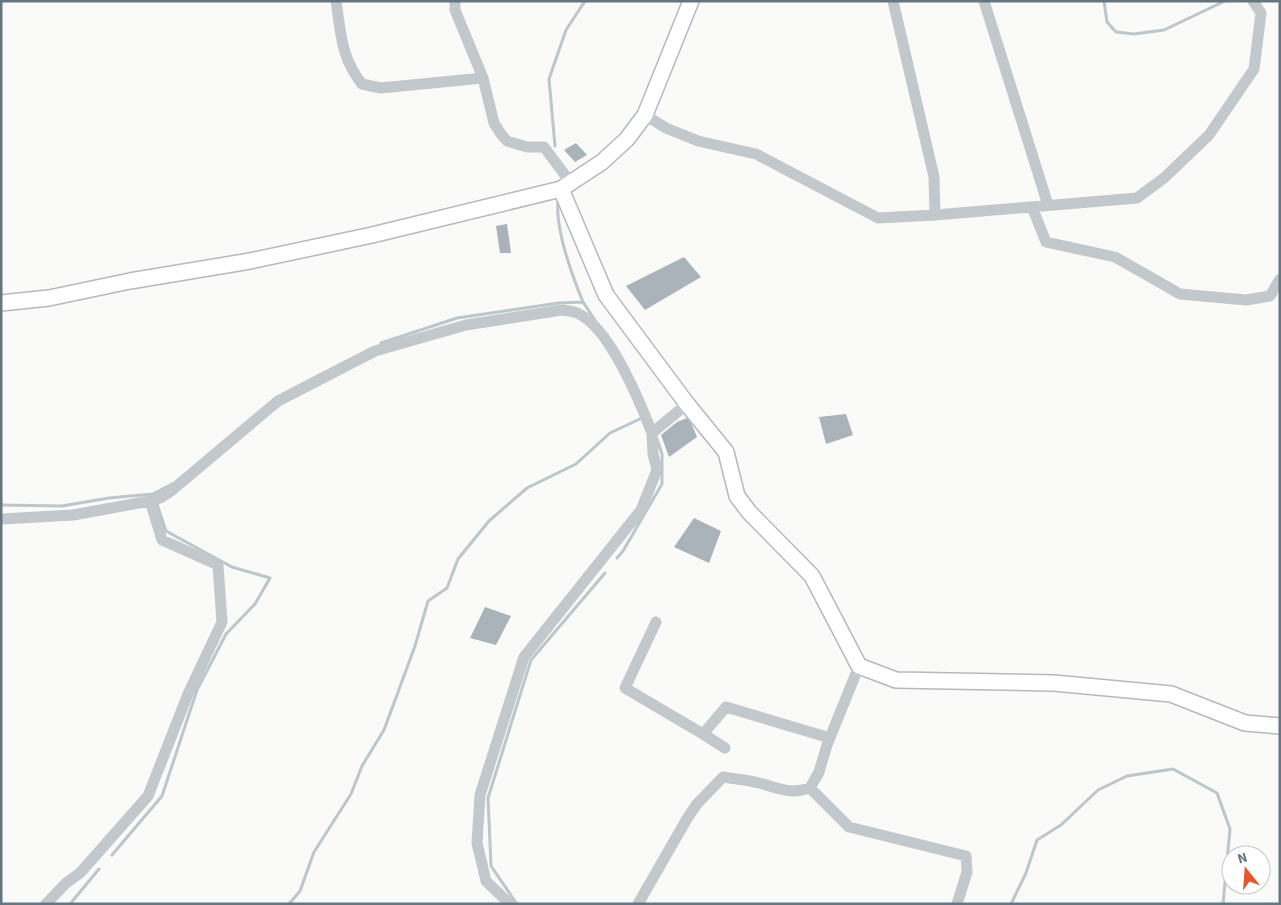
<svg xmlns="http://www.w3.org/2000/svg" width="1281" height="905" viewBox="0 0 1281 905" font-family="'Source Sans 3',sans-serif">
<style>
.lines{fill:none;stroke-linecap:round;stroke-linejoin:round}
.stream{stroke:#bbc7cb;stroke-width:3}
.building{fill:#aab3b9}
.secondary-casing{stroke:#b3babf;stroke-width:18}
.street{stroke:#c3c8cc;stroke-width:11}
.secondary{stroke:#fff;stroke-width:15}
</style>
<rect width="100%" height="100%" fill="#fafaf8"/>
<g class="lines">
<!-- stream -->
<path class="stream" d="M1104 1 1107 22 1116 32 1134 34 1164 30 1225 1
M555 146 549 79 566 30 585 1
M558 201C555 230 572 275 583 302
M381 343 457 318 559 303 583 302 595 320
M1 505 62 506 109 498 153 494 172 484
M617 558 623 551 662 484V454L657 439
M112 855 162 796 197 690 226 634 255 604 270 578 232 567 166 531 157 504
M70 904 99 869
M289 904 300 891 314 852 351 794 362 766 384 730 415 646 428 601 447 588 458 559 489 521 527 488 576 464 610 433 644 417
M517 904 491 866 488 798 531 660 605 573
M1011 904 1026 873 1037 840 1061 825 1098 790 1127 776 1173 769 1217 793 1230 829 1223 904"/>
</g>
<!-- building -->
<path class="building" d="M576 143 587 155 575 162 564 150Z
M507 224 511 253H500L496 226Z
M684 257 701 277 645 310 626 286Z
M846 414 853 435 826 444 819 417Z
M687 418 692 425 697 437 669 457 661 435 677 422Z
M694 518 721 531 709 563 674 547Z
M485 607 511 616 496 645 470 638Z"/>
<g class="lines">
<defs>
<path id="secondary" d="M561 189 606 295 687 404 726 452 737 496 749 512 812 576 859 666 896 680 1054 683 1171 694 1245 723 1280 726
M1 303 49 298 130 281 250 261 372 235 561 189 602 162 627 139 645 115 691 1"/>
</defs>
<!-- secondary casing -->
<use href="#secondary" class="secondary-casing"/>
<!-- street -->
<path class="street" d="M336 1C341 34 341 58 362 84L381 88 483 78
M455 1V10L483 78 494 123 501 134 507 141 527 147H544L571 183
M984 1 1048 205
M645 115 666 128 698 141 756 154 878 218 935 215 934 177 893 1
M1032 207 1046 242 1115 257 1180 294 1246 300 1270 296 1280 279
M935 215 1137 198 1164 178 1209 135 1254 69 1261 13 1253 1
M1 519 73 515 150 501
M656 622 625 688 703 734 726 707 830 738
M703 734 725 748
M810 788 849 827 966 856 967 872 957 904
M46 904 66 883 80 873 148 796 188 694 222 622 218 565 162 540 150 501 160 498 171 491 278 401 375 351 466 325 562 310C567 311 573 311 577 313 609 326 640 402 652 433
M510 904 486 881 477 843 480 795 524 657 641 510 657 470 653 454 652 433 687 404
M638 904 688 817 697 804 723 777C735 779 747 780 759 783 779 788 789 795 810 788L819 772 827 745 859 666"/>
<!-- secondary -->
<use href="#secondary" class="secondary"/>
</g>
<!-- border -->
<rect width="1281" height="905" fill="none" stroke="#657683" stroke-width="5"/>
<!-- north arrow -->
<g transform="translate(1246 870) rotate(343)"><circle r="24" fill="#ffffff" stroke="#c1c8cd"/>
<path d="M0-4L9 19L0 12L-9 19Z" fill="#e4572e"/>
<text y="-8" font-size="14" font-weight="bold" text-anchor="middle" fill="#657683">N</text>
</g>
</svg>
